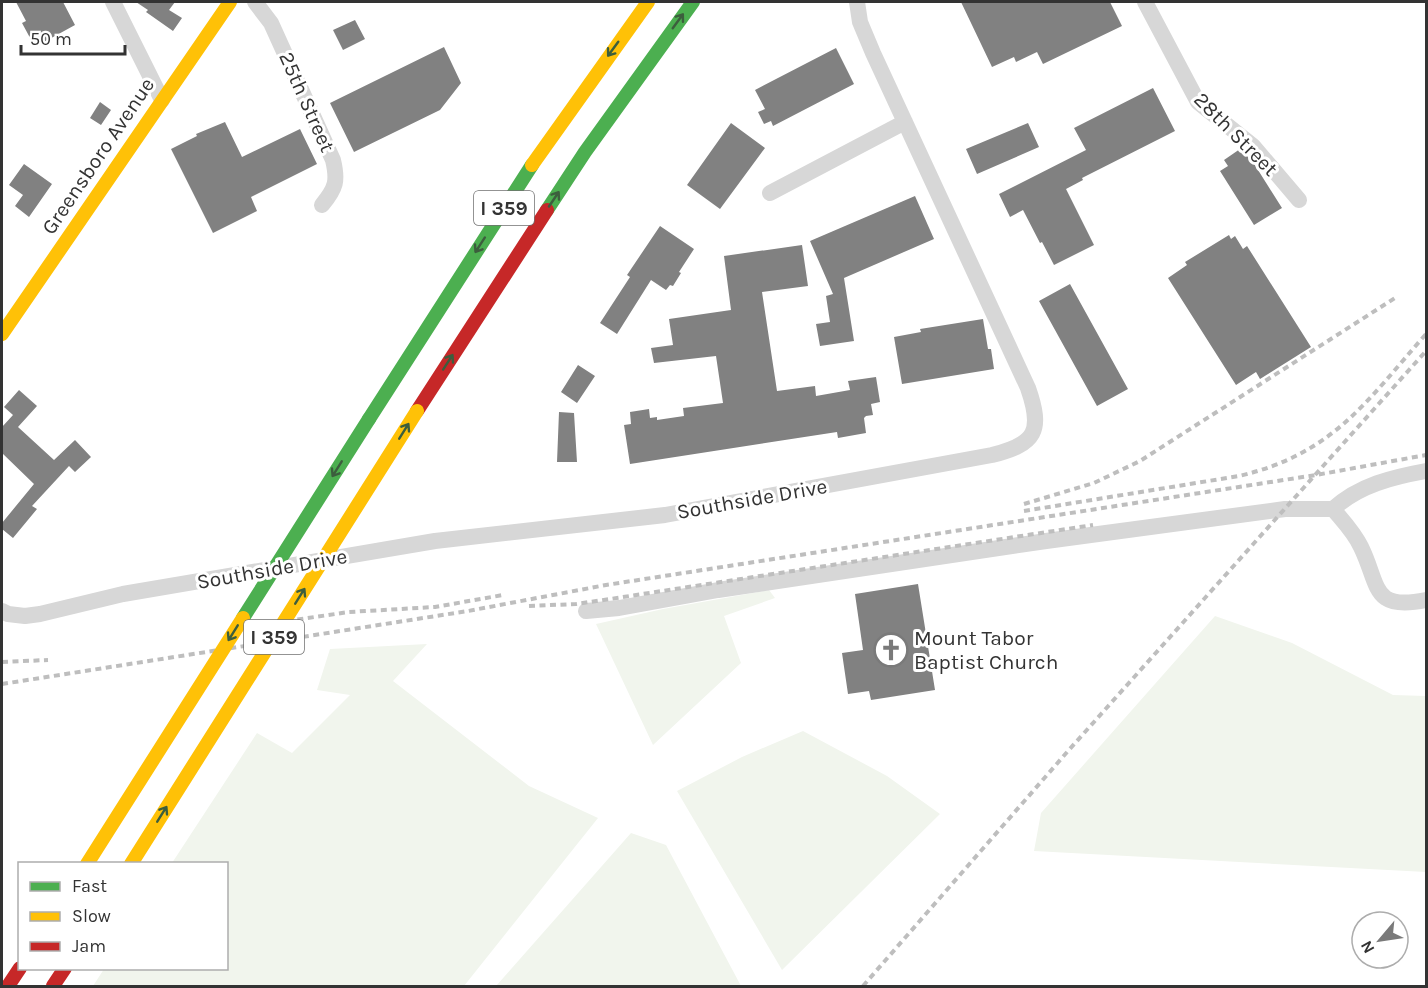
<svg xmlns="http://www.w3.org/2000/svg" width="1428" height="988" viewBox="0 0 1428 988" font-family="Karla,sans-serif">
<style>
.green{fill:#f1f5ed}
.building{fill:#818181}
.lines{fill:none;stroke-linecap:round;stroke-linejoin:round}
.street{stroke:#d7d7d7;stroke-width:16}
.fast{stroke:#4caf50;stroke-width:14}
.slow{stroke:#ffc107;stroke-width:14}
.jam{stroke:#c62828;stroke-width:14}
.rail{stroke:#bebebe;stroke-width:4;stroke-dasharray:6 4.5;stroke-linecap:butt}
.fast-bridge{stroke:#4caf50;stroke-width:14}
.slow-bridge{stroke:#ffc107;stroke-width:14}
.oneway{stroke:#3c5e3d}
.labels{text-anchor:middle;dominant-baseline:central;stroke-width:6;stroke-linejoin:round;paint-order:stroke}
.shield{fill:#fff;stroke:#707070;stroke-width:1.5}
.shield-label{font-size:20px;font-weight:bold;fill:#333}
.street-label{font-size:21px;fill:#333;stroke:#fff}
.poi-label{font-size:21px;fill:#333;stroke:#fff;text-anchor:start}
</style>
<rect width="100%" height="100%" fill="#fff"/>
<!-- green -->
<path class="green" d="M769 590 775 598 724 616 741 663 653 745 596 624 663 609Z
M1215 616 1292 643 1393 695 1426 696V872L1034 851 1041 813Z
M427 644 393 681 529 786 598 818 464 986H93L104 969 226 968V864L172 863 257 733 292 753 350 695 317 690 330 649Z
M803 731 887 776 940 814 782 970 677 791 742 757Z
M631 833 666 845 741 986H496Z"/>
<!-- building -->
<path class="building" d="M16 2H63L75 25 35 47 22 23 26 21Z
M136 2H175L169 10 182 18 173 31 146 12 148 10Z
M961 2H1110L1122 26 1043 64 1037 52 1016 62 1014 57 992 67Z
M355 20 365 39 343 50 333 30Z
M444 47 461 83 440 110 354 152 330 103Z
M836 48 854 84 773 126 771 121 764 124 758 112 765 109 755 90Z
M1153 88 1175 131 1082 178 1083 180 1066 189 1094 245 1054 265 1042 242 1040 243 1023 210 1010 217 999 194 1086 150 1074 128Z
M100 102 111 110 101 125 90 118Z
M225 122 242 157 300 129 317 164 251 197 257 211 213 233 171 149 197 136 196 134Z
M731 123 765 148 720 209 687 185Z
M1028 123 1039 147 977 174 966 149Z
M1240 149 1253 162 1282 208 1254 225 1220 171 1228 166 1224 160Z
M24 164 52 184 29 217 15 206 23 195 9 185Z
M915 196 934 239 844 278 854 341 820 346 816 324 830 322 826 296 833 294 810 241Z
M660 226 694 249 679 272 681 273 673 286 670 285 666 290 651 280 617 334 600 323 630 277 627 275Z
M1229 235 1231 239 1235 236 1243 249 1247 246 1311 347 1260 379 1256 372 1236 385 1168 278 1187 265 1185 262Z
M802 245 808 286 762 292 777 391 815 386 816 396 850 390 848 381 876 377 880 402 871 404 873 415 866 416 864 418 866 433 838 438 837 432 630 464 624 425 631 424 630 412 649 409 650 418 657 417V420L684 416 683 408 723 403 716 356 654 363 651 348 673 345 669 319 731 310 724 256Z
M1070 284 1128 389 1097 406 1039 301Z
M983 319 988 349H991L994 369 902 384 894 337 921 332 920 329Z
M578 365 595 376 577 403 561 392Z
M19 390 37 406 18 427 54 460 75 440 91 457 75 472 69 466 32 506 37 509 13 538 2 529V523L34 484 2 453V427L13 415 4 407Z
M559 412 574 413 577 462H557Z
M918 584 935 690 871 700 869 691 848 694 842 653 863 650 855 594Z"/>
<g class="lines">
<!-- street -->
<path class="street" d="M113 2 162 100
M255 2 271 23 333 160C338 181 336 188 322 205
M1145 2 1198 102 1253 146 1299 200
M770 193 905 122
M1333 509C1359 485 1393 477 1426 471
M2 611 8 614 25 616 40 614 123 594 435 541 665 515 992 455C1036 444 1043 431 1028 388L873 53 860 22 857 2
M586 611 619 608 718 590 1046 541 1285 509H1333C1343 521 1354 532 1361 547 1380 586 1371 611 1426 600"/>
<!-- fast -->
<path class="fast" d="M547 210 585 152 693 2
M369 419 532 165"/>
<!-- slow -->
<path class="slow" d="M532 165 648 2
M2 334 230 2"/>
<!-- jam -->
<path class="jam" d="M417 411 547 210
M8 986 20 968
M53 986 65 968"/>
<!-- rail -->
<path class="rail" d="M1024 504 1094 483 1140 461 1395 298
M1024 511 1239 476C1333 454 1366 402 1426 334
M529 606 576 604 610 599 1093 525
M287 621 349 612 435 607 503 595
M2 662 48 660
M2 684 468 611 606 585 1316 475 1426 455
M863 986 1068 751 1426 351"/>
<!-- fast-bridge -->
<path class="fast-bridge" d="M243 618 369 419"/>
<!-- slow-bridge -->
<path class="slow-bridge" d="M87 864 243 618
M131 864 417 411"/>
</g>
<!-- one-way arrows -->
<defs><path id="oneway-shaft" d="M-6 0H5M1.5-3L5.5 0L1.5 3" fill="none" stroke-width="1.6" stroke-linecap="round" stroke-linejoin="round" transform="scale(1.5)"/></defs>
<g class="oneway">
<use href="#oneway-shaft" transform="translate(678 21) rotate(-54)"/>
<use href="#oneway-shaft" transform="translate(613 49) rotate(126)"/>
<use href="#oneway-shaft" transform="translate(554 199) rotate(-56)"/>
<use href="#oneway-shaft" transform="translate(480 245) rotate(123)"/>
<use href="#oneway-shaft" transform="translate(448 362) rotate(-57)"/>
<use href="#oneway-shaft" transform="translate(404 431) rotate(-58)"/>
<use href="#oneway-shaft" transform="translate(337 469) rotate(122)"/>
<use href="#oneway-shaft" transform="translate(300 596) rotate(-58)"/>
<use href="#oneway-shaft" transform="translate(233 633) rotate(122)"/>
<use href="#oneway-shaft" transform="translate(162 814) rotate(-58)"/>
</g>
<!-- icons -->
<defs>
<symbol id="church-ring" viewBox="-11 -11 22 22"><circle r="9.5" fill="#fff" stroke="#7a7a7a" stroke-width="1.5"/><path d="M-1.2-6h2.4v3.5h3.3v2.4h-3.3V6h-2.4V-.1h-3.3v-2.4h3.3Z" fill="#7a7a7a"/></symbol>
</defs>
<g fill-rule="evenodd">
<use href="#church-ring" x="872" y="631" width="38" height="38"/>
</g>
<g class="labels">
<!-- shield labels -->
<g class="shield">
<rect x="474" y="191" width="60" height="34" rx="4.5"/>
<rect x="244" y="620" width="60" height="34" rx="4.5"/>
</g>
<g class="shield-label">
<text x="504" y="208">I 359</text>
<text x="274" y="637">I 359</text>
</g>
<!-- street labels -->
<g class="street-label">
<text transform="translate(307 102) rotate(66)">25th Street</text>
<text transform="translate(1236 134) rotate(45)">28th Street</text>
<text transform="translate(98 156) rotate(-56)">Greensboro Avenue</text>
<text transform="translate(752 499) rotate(-10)">Southside Drive</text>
<text transform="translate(272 569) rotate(-10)">Southside Drive</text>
</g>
<!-- poi labels -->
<g class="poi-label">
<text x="914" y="638">Mount Tabor<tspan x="914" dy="24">Baptist Church</tspan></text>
</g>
</g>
<!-- border -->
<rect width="1428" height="988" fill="none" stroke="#333333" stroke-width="6"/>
<!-- legend -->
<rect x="18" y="862" width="210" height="108" fill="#ffffff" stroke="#adadad" stroke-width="1.5"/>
<rect x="30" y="882" width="30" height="9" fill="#4caf50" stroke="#adadad" stroke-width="1.5"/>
<text x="72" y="892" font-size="18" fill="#333333">Fast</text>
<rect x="30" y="912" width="30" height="9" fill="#ffc107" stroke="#adadad" stroke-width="1.5"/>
<text x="72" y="922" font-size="18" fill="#333333">Slow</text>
<rect x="30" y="942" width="30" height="9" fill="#c62828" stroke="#adadad" stroke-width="1.5"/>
<text x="72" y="952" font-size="18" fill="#333333">Jam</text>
<!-- north arrow -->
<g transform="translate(1380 940) rotate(241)"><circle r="28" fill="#ffffff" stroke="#adadad" stroke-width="1.5"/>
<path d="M0-4.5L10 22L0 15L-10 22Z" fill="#7a7a7a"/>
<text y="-9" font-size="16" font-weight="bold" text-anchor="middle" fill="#333333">N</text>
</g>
<!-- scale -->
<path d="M21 45v9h104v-9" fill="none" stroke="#333333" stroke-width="3"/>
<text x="30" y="45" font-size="18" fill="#333333" stroke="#ffffff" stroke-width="4.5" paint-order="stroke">50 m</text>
</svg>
